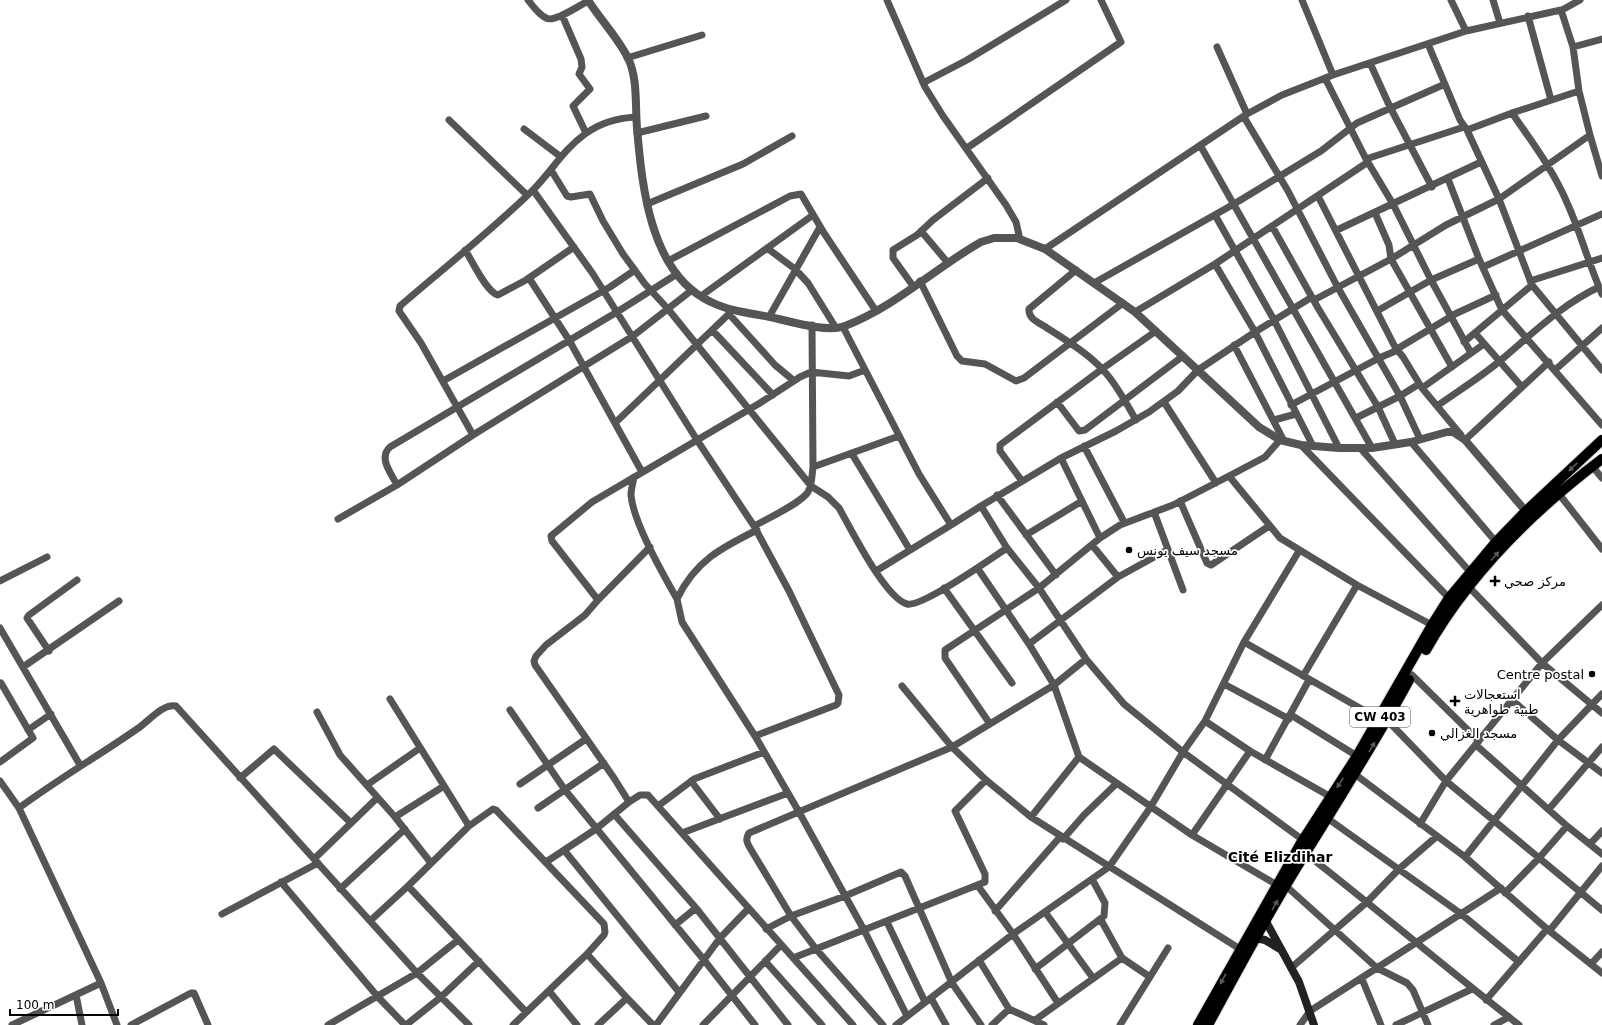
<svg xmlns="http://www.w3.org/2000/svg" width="1602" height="1025" viewBox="0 0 1602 1025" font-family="'DejaVu Sans',Vazirmatn,sans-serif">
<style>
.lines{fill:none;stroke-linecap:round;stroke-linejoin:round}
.primary-casing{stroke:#dbdbdb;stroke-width:12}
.minor{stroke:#555;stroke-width:7}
.tertiary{stroke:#555;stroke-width:8}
.secondary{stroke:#222;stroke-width:8}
.primary{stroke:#000;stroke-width:10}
.oneway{fill:#595959}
.poi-dot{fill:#000;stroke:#fff;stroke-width:1.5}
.labels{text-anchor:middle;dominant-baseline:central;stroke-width:3.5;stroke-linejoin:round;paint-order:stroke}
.shield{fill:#fff;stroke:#4c4c4c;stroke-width:1}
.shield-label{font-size:12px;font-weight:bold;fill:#000}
.poi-label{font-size:13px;fill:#000;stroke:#fff;text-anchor:start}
.neighbourhood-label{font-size:14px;font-weight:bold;fill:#000;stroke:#fff}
</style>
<rect width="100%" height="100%" fill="#fff"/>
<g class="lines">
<defs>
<path id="primary" d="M1426 650C1469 574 1533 511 1602 459
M1198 1025 1301 843 1357 756 1432 625 1449 598 1496 542 1525 512 1602 440
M1208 1025C1239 968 1270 909 1305 854 1341 796 1377 739 1409 680"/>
</defs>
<!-- primary casing -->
<use href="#primary" class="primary-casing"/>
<!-- minor -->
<path class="minor" d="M528 0C533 6 538 14 546 18 554 23 580 5 588 1
M887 0 925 87 943 116 1006 205 1016 222 1019 235 1017 238
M1451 0 1466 31
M1493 0 1500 23
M1562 10 1580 0
M562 15 581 59 582 67 579 74 590 89 573 106 586 133
M1528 16 1551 100
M1428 44 1460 120 1467 130 1512 113 1579 91
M1217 47 1247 114
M1573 47 1602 39
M627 58 702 35
M1370 63 1390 107 1432 187
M1333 75 1466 31 1561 10 1573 47 1579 91 1590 135 1602 176
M1325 78 1366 159 1393 204 1431 280 1471 353
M923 83 967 60 1066 0
M1512 113C1532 142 1554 171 1568 205 1581 234 1589 265 1602 294
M1244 117 1288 191 1337 286 1400 396 1420 439
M449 120 527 195
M524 129 561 157
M1467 130 1499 199 1532 285 1602 370
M637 133 706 116
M1200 145 1372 448
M967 148 1121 42 1101 0
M1366 159 1464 127
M551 170 567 196 571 197 590 194 603 221 623 254 645 284 668 309 811 486 828 497 839 508C851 529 885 598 907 604 921 608 992 558 1007 548
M1448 179 1479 259 1502 310 1602 425
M533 190 593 274 697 440 754 526 789 591 839 695 838 703 836 705 755 736
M1318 196 1395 347 1403 357 1422 388 1461 435
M647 204 743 164 792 136
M1375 213 1389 245 1391 259 1452 367
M1215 215 1274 320 1339 448
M1272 226 1318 308 1378 407 1395 444
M1337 230 1481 162
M921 231 948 263
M767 248 795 269 808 283 836 328
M1045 249 1247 114 1282 95 1333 75 1302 0
M465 250C472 260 486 292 498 295L526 280 574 247
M668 261 790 196 801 194 824 233 876 311
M1215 264 1255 332 1313 446
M1483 267 1602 214
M1076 270 1029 309C1028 318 1037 322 1044 326 1064 339 1088 353 1104 371 1117 385 1126 403 1136 420
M529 278 569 340 642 472
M920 281 957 356 962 361 985 364 1016 381 1024 378 1123 303
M1530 281 1602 258
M1094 283 1234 204 1321 151 1357 123 1445 84
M913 286 893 258V250L917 235 933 220 988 178
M701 296 813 215
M1314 300 1391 259 1446 225 1499 199 1590 135
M1377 311 1431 280 1479 259
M1135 312 1215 264 1368 162
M729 314 775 365 793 380
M769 317 820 227
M843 327 919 474 951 525 981 506 1007 548 1039 588 1086 659 1124 704 1183 752 1303 840
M712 330 773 395
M1475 333 1522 387
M1464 342 1532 285
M1234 345 1284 441
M1397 349 1455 314 1496 295
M1555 370 1602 328
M443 381 610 287 635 270
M1422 388 1484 344
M1057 402 1079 431 1085 430 1183 356
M1164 402 1216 483
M1291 405 1379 358 1398 350
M1437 406C1458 391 1481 377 1501 360 1533 333 1561 305 1599 287
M1356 418 1400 396 1419 384
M1274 420 1296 414
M615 423 733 310
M473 435 421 343 399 311 400 306C444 268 491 231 533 190 551 172 564 149 585 134 600 123 617 118 636 117
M1465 440 1549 362
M1411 442 1496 542
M1301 445 1449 598
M1084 446 1124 522
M1361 449 1471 573
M852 454 910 550
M1061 458 1100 538
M1592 466 1602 478
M813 467 899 436
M1229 476 1280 538 1357 585 1432 625
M634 477C633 483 631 489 631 495 633 522 663 574 677 599
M1022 481 1000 451V445L1102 369 1156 331
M397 485C391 473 378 458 390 447L617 312 677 274
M1559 494 1602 549
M997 495 1056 575
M1180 501 1207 563 1211 565 1269 526
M981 506 1061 458 1116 431 1149 412 1178 391 1198 370 1255 332 1312 297
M1154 512 1183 590
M338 519 397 485 473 435 633 336 692 290
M754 526C767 519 801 503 808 492 812 485 812 475 813 467L812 325
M757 530C721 548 695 561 677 599L682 622 755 736 799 812 864 930 907 1016
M1026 535 1082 501
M1092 545 1118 577
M876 571 951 525
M0 581 47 557
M1466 584 1542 663 1602 713
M944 588 1012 683
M598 600 650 547
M0 628 80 765
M1244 642 1379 719
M1029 644 1118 577 1167 550
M49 651 27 618 29 615 77 580
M1086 659 1054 685 1079 757 1192 835 1277 885
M23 667 119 601
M1412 675 1479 741
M1303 676 1357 585
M1224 684 1289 719
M902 686 952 747 986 780 1031 817 1240 949
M390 699 469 826
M1512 700 1558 740 1602 773
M510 710 565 790 704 960 755 1025
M317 712 340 755 395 817 431 863
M1291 715 1357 756
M1205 721 1250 751 1331 797
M1388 721 1446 781 1602 910
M990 724 945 658V650L1039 588 1100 538 1120 525 1173 505 1229 476 1265 457 1280 440
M28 730 51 714
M1476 745 1567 826 1602 854
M1265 760 1309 680
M0 762 33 738 1 683
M1352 772 1465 857 1547 929 1602 973
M240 778 274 749 351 823
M0 781 19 808 101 983 117 1025
M691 781 720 819
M520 784 586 739
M367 785 420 748
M629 802 640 795H648L853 1025
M658 806 694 779 764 752
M19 808C57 780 98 756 137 729 148 722 163 703 176 706L417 973 469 1025
M538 808 604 763
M1549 809 1602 747
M614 814 696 908 788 1025
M395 817 444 786
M1031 817 1079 757
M1327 818 1460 913 1519 962
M1420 824 1446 781 1542 663 1602 605
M682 833 788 793
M1192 835 1250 751
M1063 839 1084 815 1116 784
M1590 844 1602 831
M564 850 679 992
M1305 853C1377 909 1447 969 1519 1025
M1465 857 1558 740 1602 694
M314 859 377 798
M546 862 596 829 629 802 614 778 535 665 534 661 536 656 546 645 585 615 598 600 552 541 551 536 592 502 760 403 800 377 811 372 849 376 865 370
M281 882 378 997 405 1025
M978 886 1013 934 1058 1003
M1286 886 1377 968 1407 983 1413 990 1428 1025
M340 889 405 829
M1505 893 1539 858 1567 826
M995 911 1060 837
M1045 912 1093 978
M222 914 318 863
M370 921 408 886
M887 922 925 1002
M675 925 696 908
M766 929 791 916 845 896 901 872 905 876 952 983 981 1025
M1550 930 1602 866
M587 954 627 998 598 1025
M793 958 985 882V874L955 811 986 780
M1122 958 1150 977
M979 960 1009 1009 1044 1025
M765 961 822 1025
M1591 964 1602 952
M1291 968 1367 902 1399 869 1436 837
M1035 969 1104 916 1105 903 1092 879
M1362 979 1381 1025
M549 991 577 1025
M76 995 82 1025
M627 998 653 1025
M931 998 946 1025
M1486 1000 1547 929
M1035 1020 1122 958 1101 920
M12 1025 101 983
M131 1025 191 993H194L208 1025
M328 1025 417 973 458 940
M406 1025 441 997 479 961
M513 1025 587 954 604 935 605 932 604 924 496 810 493 809 469 826 408 886 526 1012
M656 1025 720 938 748 909
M703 1025 781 945
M883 1025 816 949 791 916 750 848C747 843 745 839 749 833L952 747 1054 685 1029 644 978 569
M896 1025 1013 934 1109 867 1150 808 1183 752 1205 721 1244 642 1299 551
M992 1025 1009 1009
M1120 1025 1168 948
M1300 1025 1310 1011 1501 888
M1396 1025 1472 989
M1494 1025 1509 1017"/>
<!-- tertiary -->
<path class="tertiary" d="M588 0C600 19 618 38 628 58 638 79 635 105 637 128 642 186 650 274 711 302 729 311 750 313 770 317 789 321 827 333 845 326 895 307 935 268 981 242L994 238H1017L1045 249 1135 312 1259 427 1280 440 1301 445 1339 448H1372L1411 442 1447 432H1453L1465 440 1529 515"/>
<!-- secondary -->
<path class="secondary" d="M1263 916 1299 982 1314 1025
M1250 937 1265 940 1280 949"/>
<!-- primary -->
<use href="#primary" class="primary"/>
</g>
<!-- one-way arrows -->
<defs><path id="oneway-solid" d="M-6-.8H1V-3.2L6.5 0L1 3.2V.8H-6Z"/></defs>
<g class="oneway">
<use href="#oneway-solid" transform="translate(1573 467) rotate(137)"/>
<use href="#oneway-solid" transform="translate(1495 556) rotate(-48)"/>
<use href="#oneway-solid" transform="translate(1372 747) rotate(-59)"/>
<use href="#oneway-solid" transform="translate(1340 783) rotate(123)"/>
<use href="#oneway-solid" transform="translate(1275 905) rotate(-60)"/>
<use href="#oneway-solid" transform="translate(1223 979) rotate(119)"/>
</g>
<!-- markers -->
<g class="poi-dot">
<circle cx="1129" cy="550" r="4"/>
<path d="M1493 575h4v4h4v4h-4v4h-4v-4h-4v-4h4z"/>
<circle cx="1592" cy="674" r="4"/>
<path d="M1453 695h4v4h4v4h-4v4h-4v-4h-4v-4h4z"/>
<circle cx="1432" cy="733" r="4"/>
</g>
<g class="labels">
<!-- shield labels -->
<rect class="shield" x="1350" y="707" width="60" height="20" rx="3"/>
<g class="shield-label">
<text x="1380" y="717">CW 403</text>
</g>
<!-- poi labels -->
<g class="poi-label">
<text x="1137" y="550">مسجد سيف يونس</text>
<text x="1504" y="581">مركز صحي</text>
<text x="1584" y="674" text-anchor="end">Centre postal</text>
<text x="1464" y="694">استعجالات<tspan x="1464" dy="15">طبية طواهرية</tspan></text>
<text x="1440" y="733">مسجد الغزالي</text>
</g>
<!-- neighbourhood labels -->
<g class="neighbourhood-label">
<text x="1280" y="857">Cité Elizdihar</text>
</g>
</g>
<!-- scale -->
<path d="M10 1009v6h108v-6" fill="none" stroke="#000000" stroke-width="2"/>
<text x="16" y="1009" font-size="12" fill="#000000" stroke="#ffffff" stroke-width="3" paint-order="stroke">100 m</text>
</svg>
